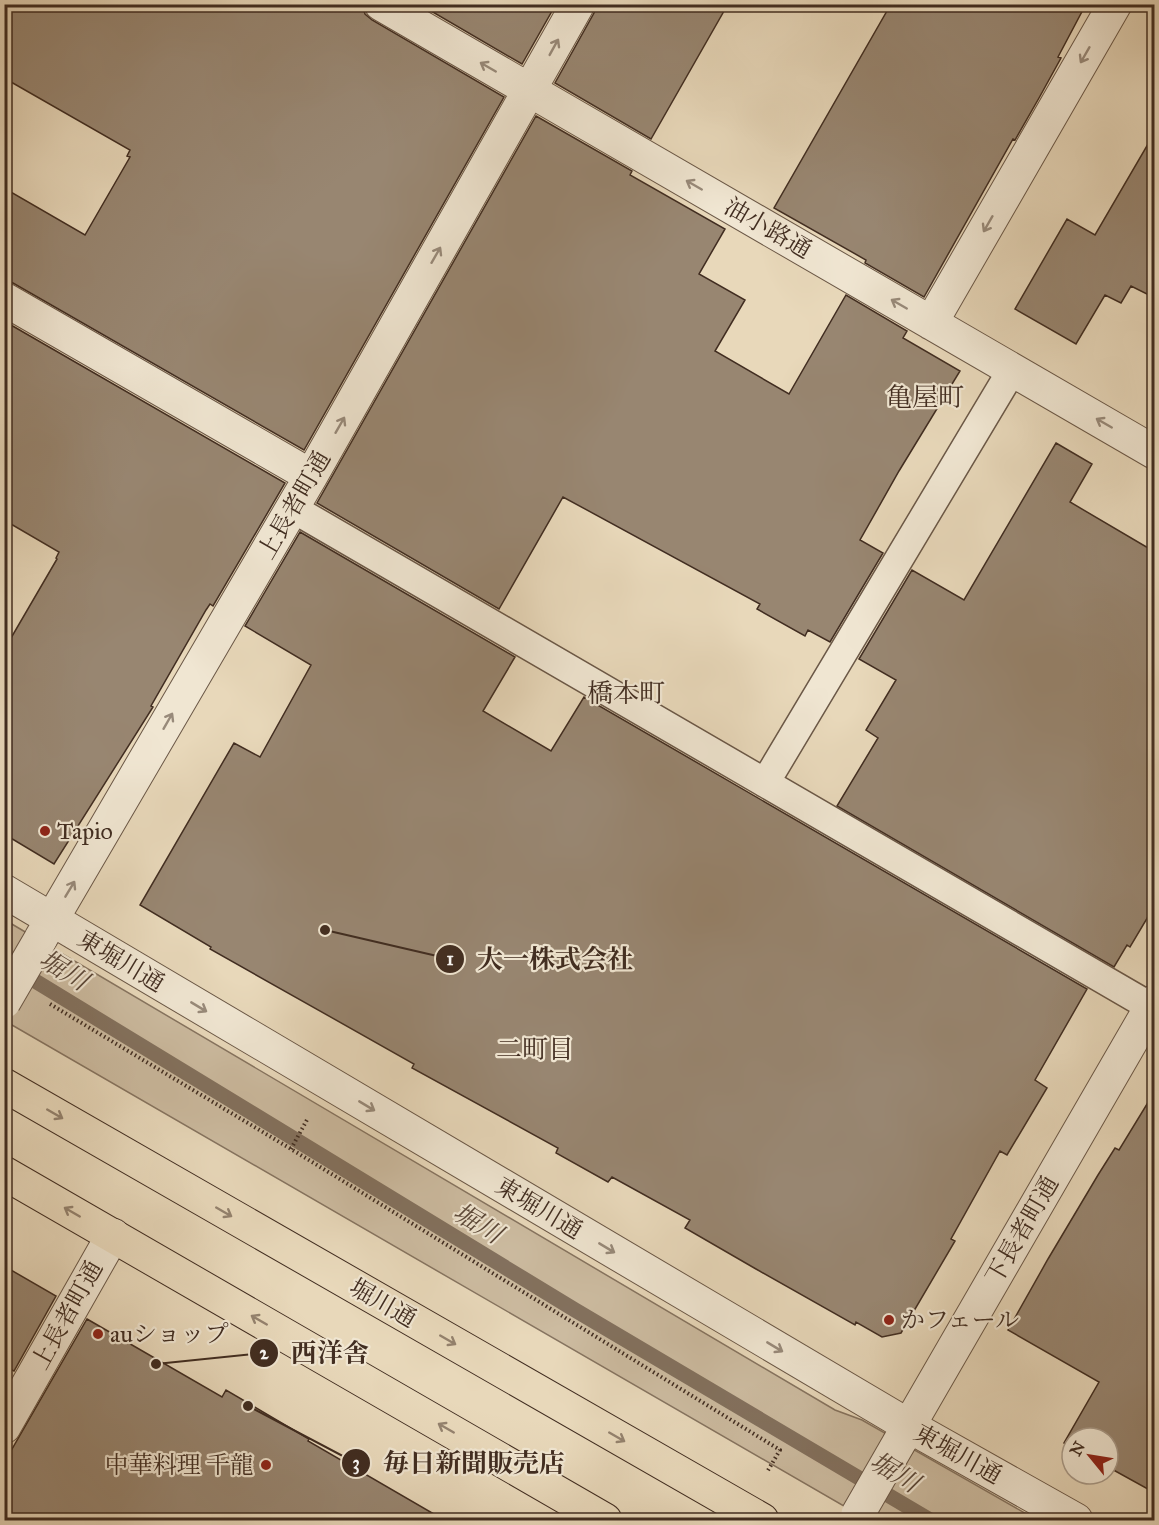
<svg xmlns="http://www.w3.org/2000/svg" width="1159" height="1525" viewBox="0 0 1159 1525" font-family="'IM FELL Great Primer','Noto Serif JP',serif">
<style>
.green{fill:#ccbba0;stroke:#867460;stroke-width:1.5}
.lines{fill:none;stroke-linecap:round;stroke-linejoin:round}
.stream{stroke:#83715e;stroke-width:15}
.building{fill:#988671;stroke:#412d21;stroke-width:1.5}
.service-casing{stroke:#6b5847;stroke-width:31}
.minor-casing{stroke:#6b5847;stroke-width:35}
.tertiary-casing{stroke:#6b5847;stroke-width:35}
.primary-casing{stroke:#412d21;stroke-width:35}
.path{stroke:#412d21;stroke-width:4;stroke-dasharray:1.5 3;stroke-linecap:butt}
.service{stroke:#f0e6d2;stroke-width:28}
.minor{stroke:#f0e6d2;stroke-width:33}
.tertiary{stroke:#f0e6d2;stroke-width:33}
.primary{stroke:#e8d8ba;stroke-width:33}
.minor-bridge-casing{stroke:#6b5847;stroke-width:35;stroke-linecap:butt}
.tertiary-bridge-casing{stroke:#6b5847;stroke-width:35;stroke-linecap:butt}
.minor-bridge{stroke:#f0e6d2;stroke-width:33}
.tertiary-bridge{stroke:#f0e6d2;stroke-width:33}
.oneway{stroke:#988a7a}
.oneway2{stroke:#94826e}
.poi-dot{fill:#8f2418;stroke:#f0e6d2;stroke-width:2}
.labels{text-anchor:middle;dominant-baseline:central;stroke-width:4.5;stroke-linejoin:round;paint-order:stroke}
.street-label{font-size:24px;fill:#412d21;stroke:#f0e6d2}
.poi-label{font-size:24px;fill:#412d21;stroke:#f0e6d2;text-anchor:start}
.neighbourhood-label{font-size:26px;fill:#412d21;stroke:#f0e6d2}
.water-label{font-size:26px;font-style:italic;fill:#5c493a;stroke:#f0e6d2}
.leader{fill:none;stroke:#412d21;stroke-width:2}
.callout-dot{fill:#412d21;stroke:#f0e6d2;stroke-width:2}
.mark-label{font-size:18px;text-anchor:middle;font-weight:bold;fill:#fff}
.callout-label{font-size:26px;text-anchor:middle;font-weight:bold;fill:#412d21;stroke:#f0e6d2;stroke-width:4.5;stroke-linejoin:round;paint-order:stroke}
</style>
<rect width="100%" height="100%" fill="#e8d8ba"/>
<filter id="stains"><feTurbulence type="fractalNoise" baseFrequency=".00333" numOctaves="4"/><feColorMatrix values="0 0 0 0 .2 0 0 0 0 .09 0 0 0 0 .02 0 0 0 .5 -.17"/></filter>
<radialGradient id="worn" r=".72"><stop offset=".6" stop-color="#630" stop-opacity="0"/><stop offset="1" stop-color="#630" stop-opacity=".3"/></radialGradient>
<!-- green -->
<path class="green" d="M5 920 835 1410 862 1420 1037 1520H868L5 1021Z"/>
<g class="lines">
<!-- stream -->
<path class="stream" d="M4 962 575 1310 930 1520"/>
</g>
<!-- building -->
<path class="building" d="M4 4H362L365 14 372 20 504 97 304 450 13 283 4 280V188L85 235 130 157 127 156 130 150 4 78Z
M419 4H556L522 64Z
M597 4H728L651 139 555 83 594 13Z
M891 4H1086L1058 57 1061 58 1039 98 1015 140 1013 139 924 297 865 263 866 260 774 208Z
M536 116 632 171 630 175 725 229 699 274 745 300 715 351 789 394 846 295 907 331 903 338 960 371 899 471 860 540 883 553 830 642 808 630 805 636 757 609 760 604 563 497 499 609 317 503Z
M1155 132V298L1131 286 1121 303 1105 295 1076 344 1015 309 1067 219 1095 235Z
M4 321 285 483 213 606 210 604 206 610 151 706 153 707 54 864 4 834V650L57 559 56 558 59 552 4 520Z
M1056 443 1092 464 1070 502 1155 552V905L1130 947 1127 945 1114 967 837 806 878 738 866 730 896 680 859 659 912 570 964 600Z
M300 532 515 657 483 711 551 751 584 697 1087 989 1035 1080 1047 1088 1007 1155 1000 1151 951 1239 955 1241 901 1333 882 1337 856 1322 855 1325 756 1269 685 1228 690 1220 612 1177 608 1182 556 1153 558 1148 412 1068 414 1064 210 949 211 947 140 905 234 743 260 757 311 665 245 626Z
M1155 1091V1493L1108 1467V1438H1072V1447L1064 1443 1099 1382 1008 1330 1048 1259 1098 1175 1115 1148 1119 1150Z
M4 1266 56 1296 14 1371 4 1366Z
M87 1319 222 1397 226 1390 309 1439 308 1441 446 1521H4V1463Z"/>
<g class="lines">
<defs>
<path id="service" d="M292 508 1151 1007
M765 783 1012 370"/>
<path id="minor" d="M381 4 1154 452
M4 299 311 476
M931 323 1115 4
M4 891 909 1426 1076 1520
M41 938 311 476 578 4
M4 1427 113 1235"/>
<path id="tertiary" d="M900 1441 1154 1002"/>
<path id="primary" d="M4 1085 762 1520
M4 1173 605 1520"/>
</defs>
<!-- service casing -->
<use href="#service" class="service-casing"/>
<!-- minor casing -->
<use href="#minor" class="minor-casing"/>
<!-- tertiary casing -->
<use href="#tertiary" class="tertiary-casing"/>
<!-- primary casing -->
<use href="#primary" class="primary-casing"/>
<!-- path -->
<path class="path" d="M50 1004 291 1149 780 1450 767 1472
M291 1149 308 1118"/>
<!-- service -->
<use href="#service" class="service"/>
<!-- minor -->
<use href="#minor" class="minor"/>
<!-- tertiary -->
<use href="#tertiary" class="tertiary"/>
<!-- primary -->
<use href="#primary" class="primary"/>
<defs>
<path id="minor-bridge" d="M4 1002 40 940"/>
<path id="tertiary-bridge" d="M858 1514 900 1441"/>
</defs>
<!-- minor-bridge casing -->
<use href="#minor-bridge" class="minor-bridge-casing"/>
<!-- tertiary-bridge casing -->
<use href="#tertiary-bridge" class="tertiary-bridge-casing"/>
<!-- minor-bridge -->
<use href="#minor-bridge" class="minor-bridge"/>
<!-- tertiary-bridge -->
<use href="#tertiary-bridge" class="tertiary-bridge"/>
</g>
<!-- one-way arrows -->
<defs><path id="oneway-shaft" d="M-6 0H5M1.5-3L5.5 0L1.5 3" fill="none" stroke-width="1.6" stroke-linecap="round" stroke-linejoin="round" transform="scale(1.5)"/></defs>
<g class="oneway">
<use href="#oneway-shaft" transform="translate(554 47) rotate(-61)"/>
<use href="#oneway-shaft" transform="translate(1085 55) rotate(120)"/>
<use href="#oneway-shaft" transform="translate(488 67) rotate(-150)"/>
<use href="#oneway-shaft" transform="translate(694 185) rotate(-150)"/>
<use href="#oneway-shaft" transform="translate(988 224) rotate(120)"/>
<use href="#oneway-shaft" transform="translate(436 255) rotate(-60)"/>
<use href="#oneway-shaft" transform="translate(899 304) rotate(-150)"/>
<use href="#oneway-shaft" transform="translate(1104 423) rotate(-150)"/>
<use href="#oneway-shaft" transform="translate(340 425) rotate(-60)"/>
<use href="#oneway-shaft" transform="translate(168 721) rotate(-60)"/>
<use href="#oneway-shaft" transform="translate(70 889) rotate(-59)"/>
<use href="#oneway-shaft" transform="translate(199 1007) rotate(31)"/>
<use href="#oneway-shaft" transform="translate(367 1106) rotate(31)"/>
<use href="#oneway-shaft" transform="translate(607 1248) rotate(31)"/>
<use href="#oneway-shaft" transform="translate(775 1347) rotate(31)"/>
</g>
<g class="oneway2">
<use href="#oneway-shaft" transform="translate(55 1114) rotate(30)"/>
<use href="#oneway-shaft" transform="translate(72 1212) rotate(-150)"/>
<use href="#oneway-shaft" transform="translate(224 1212) rotate(30)"/>
<use href="#oneway-shaft" transform="translate(259 1320) rotate(-150)"/>
<use href="#oneway-shaft" transform="translate(448 1340) rotate(30)"/>
<use href="#oneway-shaft" transform="translate(446 1428) rotate(-150)"/>
<use href="#oneway-shaft" transform="translate(617 1437) rotate(30)"/>
</g>
<!-- markers -->
<g class="poi-dot">
<circle cx="45" cy="831" r="6"/>
<circle cx="889" cy="1320" r="6"/>
<circle cx="98" cy="1334" r="6"/>
<circle cx="266" cy="1465" r="6"/>
</g>
<g class="labels">
<!-- street labels -->
<g class="street-label">
<text transform="translate(768 228) rotate(30)">油小路通</text>
<text transform="translate(294 505) rotate(-60)">上長者町通</text>
<text transform="translate(121 961) rotate(31)">東堀川通</text>
<text transform="translate(539 1208) rotate(31)">東堀川通</text>
<text transform="translate(1022 1230) rotate(-60)">下長者町通</text>
<text transform="translate(383 1303) rotate(30)">堀川通</text>
<text transform="translate(67 1315) rotate(-61)">上長者町通</text>
<text transform="translate(958 1454) rotate(29)">東堀川通</text>
</g>
<!-- poi labels -->
<g class="poi-label">
<text x="57" y="831">Tapio</text>
<text x="901" y="1320">かフェール</text>
<text x="110" y="1334">auショップ</text>
<text x="254" y="1465" text-anchor="end">中華料理 千龍</text>
</g>
<!-- neighbourhood labels -->
<g class="neighbourhood-label">
<text x="925" y="397">亀屋町</text>
<text x="626" y="693">橋本町</text>
<text x="535" y="1049">二町目</text>
</g>
<!-- water labels -->
<g class="water-label">
<text transform="translate(64 970) rotate(31)">堀川</text>
<text transform="translate(478 1223) rotate(31)">堀川</text>
<text transform="translate(895 1472) rotate(31)">堀川</text>
</g>
</g>
<!-- callouts -->
<path class="leader" d="M325 930L450 959M156 1364L264 1353M248 1406L356 1463"/>
<g class="callout-dot">
<circle cx="325" cy="930" r="6"/>
<circle cx="156" cy="1364" r="6"/>
<circle cx="248" cy="1406" r="6"/>
<circle cx="450" cy="959" r="15"/>
<circle cx="264" cy="1353" r="15"/>
<circle cx="356" cy="1463" r="15"/>
</g>
<g class="mark-label">
<text x="450" y="965">1</text>
<text x="264" y="1359">2</text>
<text x="356" y="1469">3</text>
</g>
<g class="callout-label">
<text x="555" y="968">大一株式会社</text>
<text x="330" y="1362">西洋舎</text>
<text x="474" y="1472">毎日新聞販売店</text>
</g>
<!-- margin -->
<rect width="1159" height="1525" fill="none" stroke="#e8d8ba" stroke-width="24"/>
<rect x="6" y="6" width="1147" height="1513" fill="none" stroke="#412d21" stroke-width="3"/>
<rect x="12" y="12" width="1135" height="1501" fill="none" stroke="#412d21" stroke-width="1.5"/>
<!-- north arrow -->
<g transform="translate(1090 1456) rotate(300)"><circle r="28" fill="#f0e6d2" stroke="#aa9c8b" stroke-width="1.5"/>
<path d="M0-4.5L10 22L0 15L-10 22Z" fill="#8f2418"/>
<text y="-9" font-size="16" font-weight="bold" text-anchor="middle" fill="#412d21">N</text>
</g>
<rect width="100%" height="100%" filter="url(#stains)"/>
<rect width="100%" height="100%" fill="url(#worn)"/>
</svg>
